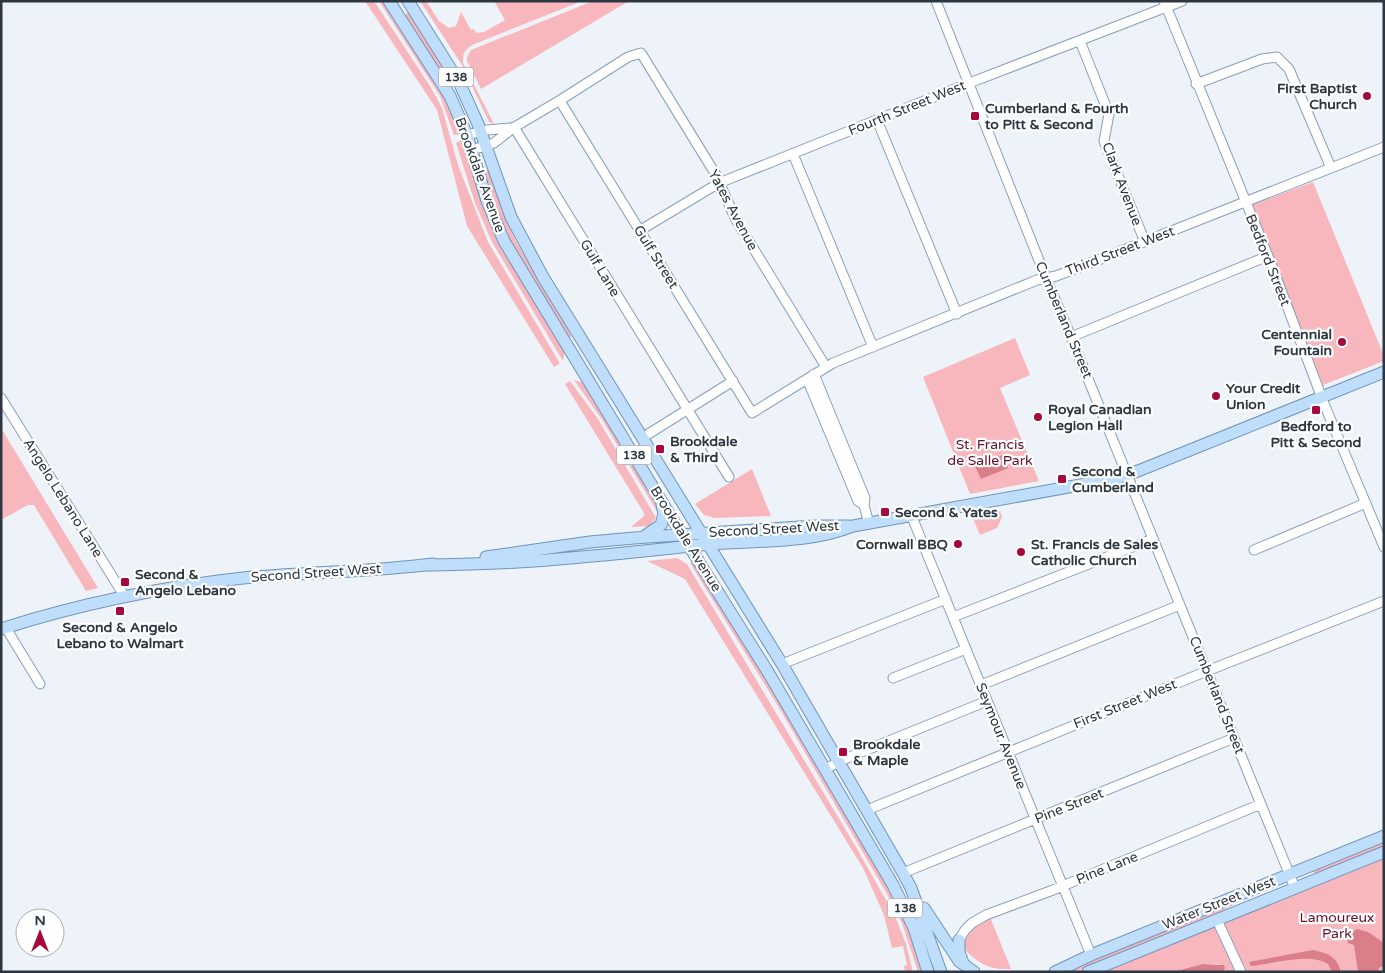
<svg xmlns="http://www.w3.org/2000/svg" width="1385" height="973" viewBox="0 0 1385 973" font-family="'Varela Round',sans-serif">
<style>
.green{fill:#f7b7bd}
.water{fill:#da7e8a}
.lines{fill:none;stroke-linecap:round;stroke-linejoin:round}
.minor-casing{stroke:#87a0ba;stroke-width:11}
.major-casing{stroke:#7095b9;stroke-width:13}
.minor{stroke:#fff;stroke-width:9}
.major{stroke:#bfdefc;stroke-width:11}
.poi-dot{fill:#a4083c;stroke:#fff;stroke-width:2}
.labels{text-anchor:middle;dominant-baseline:central;stroke-width:4.5;stroke-linejoin:round;paint-order:stroke}
.shield{fill:#fff;stroke:#6b737a;stroke-width:1}
.shield-label{font-size:12px;font-weight:bold;fill:#2c3741}
.poi-label{font-size:14px;font-weight:bold;fill:#2c3741;stroke:#fff;text-anchor:start}
.street-label{font-size:14px;fill:#2c3741;stroke:#fff}
.park-label{font-size:14px;fill:#651226;stroke:#fff}
</style>
<rect width="100%" height="100%" fill="#eef3f9"/>
<!-- green -->
<path class="green" d="M365 1H374L430 86 442 108 458 165 488 242 559 362V364L554 367 467 226 437 110Z
M379 1H383L442 92 460 134 454 135 440 96Z
M420 1H426L439 21 449 28 456 26 461 12 471 30 474 29 476 33 484 32 505 20 494 1H582L472 45C465 50 462 54 463 63L494 124 489 122 462 65Z
M593 1H629L481 89 467 61V57L471 50Z
M409 12 446 69 441 72 404 15Z
M462 140 487 211 565 350 563 361 492 242 475 203 456 143Z
M488 169 502 210 515 240 566 325 572 336 569 338 510 240 502 222 484 170Z
M1313 182 1384 356V361L1323 385 1252 205Z
M1015 338 1030 375 1000 388 1039 481 970 494 923 377Z
M574 380 584 383 655 498 658 507V513L601 418Z
M570 381 598 419 656 518 649 526 631 527 644 516V513L565 384Z
M1 428 98 588 86 591 34 505H28L1 520Z
M752 469 771 516 715 518 704 515 695 504Z
M1000 511 1002 517 997 528 980 535 972 516Z
M677 558 687 564 856 847 895 916 906 944 913 972H905L904 966 907 965 903 946 892 948 884 915 863 868 685 579 647 561Z
M692 561 780 702 884 880 910 933 922 972H918L902 923 887 894 778 706 690 563Z
M1384 841V847L1315 875 1312 870Z
M1384 857V972H1223L1225 969 1220 964H1203L1172 972H1100Z
M1232 903 1233 905 1210 918 1075 972H1069L1122 948Z
M990 917 1011 969C987 970 978 963 961 946L969 930Z"/>
<!-- water -->
<path class="water" d="M1003 455 1008 468 981 479 975 466Z
M1357 929 1368 932 1384 943V966L1380 967 1377 972H1358L1354 945 1348 943 1346 936Z
M1313 950C1327 953 1337 956 1341 972H1332L1328 964C1310 952 1272 964 1251 966L1249 962Z
M1203 964 1224 965 1225 969 1222 972H1172Z"/>
<g class="lines">
<defs>
<path id="minor" d="M936 1 1046 278 1071 337 1295 888
M1164 1 1268 256 1325 406 1384 547
M1080 41 1109 114 1104 141 1145 242
M1196 84 1262 59 1277 57 1289 69 1331 168
M560 101 752 413 833 363 1037 280 1056 276 1088 264 1384 147
M877 120 957 314
M514 127 729 477
M467 135 487 130 510 128
M472 150 494 143 513 128 562 99 628 57 641 53 716 175 736 220 826 367
M793 154 873 347
M639 231 719 183 959 87 1182 1
M1071 337 1268 256
M814 374 865 498 864 505 869 524
M807 379 858 501 864 505
M1 398 125 597
M642 438 733 381
M912 517 1091 955
M1254 550 1366 503
M953 617 1153 539
M6 628 40 684
M782 664 946 599
M893 678 966 649
M981 685 1180 605
M825 769 847 758 987 701
M867 810 1207 671 1384 601
M903 873 1234 738
M1217 920 1241 972
M959 940 965 930 972 923 986 915 1053 890 1261 804"/>
<path id="major" d="M389 1 450 96 467 135 487 201 504 241 674 522 768 672 893 885 914 928 928 972
M408 1 459 82 478 124 511 217 543 277 782 664 903 873 911 888 941 972
M646 535 661 525 664 514 662 505
M486 557 590 542 634 538 814 526H849
M427 565C463 564 498 564 533 561 593 557 652 550 711 544 758 540 809 544 853 526L1113 479 1138 471 1384 372
M1 629C79 604 162 587 243 578 306 572 370 572 433 564
M924 908 959 961 974 972
M959 940V952L963 963
M1055 972 1091 955 1384 836
M1088 972 1384 852"/>
</defs>
<!-- minor casing -->
<use href="#minor" class="minor-casing"/>
<!-- major casing -->
<use href="#major" class="major-casing"/>
<!-- minor -->
<use href="#minor" class="minor"/>
<!-- major -->
<use href="#major" class="major"/>
</g>
<!-- markers -->
<g class="poi-dot">
<circle cx="1367" cy="96" r="5"/>
<rect x="970" y="111" width="10" height="10" rx="2.5"/>
<circle cx="1342" cy="342" r="5"/>
<circle cx="1216" cy="396" r="5"/>
<rect x="1311" y="405" width="10" height="10" rx="2.5"/>
<circle cx="1038" cy="417" r="5"/>
<rect x="655" y="444" width="10" height="10" rx="2.5"/>
<rect x="1057" y="474" width="10" height="10" rx="2.5"/>
<rect x="880" y="507" width="10" height="10" rx="2.5"/>
<circle cx="958" cy="544" r="5"/>
<circle cx="1021" cy="552" r="5"/>
<rect x="120" y="577" width="10" height="10" rx="2.5"/>
<rect x="115" y="606" width="10" height="10" rx="2.5"/>
<rect x="838" y="747" width="10" height="10" rx="2.5"/>
</g>
<g class="labels">
<!-- shield labels -->
<g class="shield">
<rect x="438.5" y="67.5" width="35" height="19" rx="4"/>
<rect x="616.5" y="445.5" width="35" height="19" rx="4"/>
<rect x="887.5" y="898.5" width="35" height="19" rx="4"/>
</g>
<g class="shield-label">
<text x="456" y="77">138</text>
<text x="634" y="455">138</text>
<text x="905" y="908">138</text>
</g>
<!-- poi labels -->
<g class="poi-label">
<text x="1357" y="88" text-anchor="end">First Baptist<tspan x="1357" dy="16">Church</tspan></text>
<text x="985" y="108">Cumberland &amp; Fourth<tspan x="985" dy="16">to Pitt &amp; Second</tspan></text>
<text x="1332" y="334" text-anchor="end">Centennial<tspan x="1332" dy="16">Fountain</tspan></text>
<text x="1226" y="388">Your Credit<tspan x="1226" dy="16">Union</tspan></text>
<text x="1048" y="409">Royal Canadian<tspan x="1048" dy="16">Legion Hall</tspan></text>
<text x="1316" y="426" text-anchor="middle">Bedford to<tspan x="1316" dy="16">Pitt &amp; Second</tspan></text>
<text x="670" y="441">Brookdale<tspan x="670" dy="16">&amp; Third</tspan></text>
<text x="1072" y="471">Second &amp;<tspan x="1072" dy="16">Cumberland</tspan></text>
<text x="895" y="512">Second &amp; Yates</text>
<text x="948" y="544" text-anchor="end">Cornwall BBQ</text>
<text x="1031" y="544">St. Francis de Sales<tspan x="1031" dy="16">Catholic Church</tspan></text>
<text x="135" y="574">Second &amp;<tspan x="135" dy="16">Angelo Lebano</tspan></text>
<text x="120" y="627" text-anchor="middle">Second &amp; Angelo<tspan x="120" dy="16">Lebano to Walmart</tspan></text>
<text x="853" y="744">Brookdale<tspan x="853" dy="16">&amp; Maple</tspan></text>
</g>
<!-- street labels -->
<g class="street-label">
<text transform="translate(907 108) rotate(-22)">Fourth Street West</text>
<text transform="translate(480 175) rotate(70)">Brookdale Avenue</text>
<text transform="translate(1122 184) rotate(69)">Clark Avenue</text>
<text transform="translate(733 210) rotate(62)">Yates Avenue</text>
<text transform="translate(1120 251) rotate(-21)">Third Street West</text>
<text transform="translate(656 257) rotate(58)">Gulf Street</text>
<text transform="translate(1268 260) rotate(68)">Bedford Street</text>
<text transform="translate(600 268) rotate(59)">Gulf Lane</text>
<text transform="translate(1064 320) rotate(67)">Cumberland Street</text>
<text transform="translate(63 498) rotate(58)">Angelo Lebano Lane</text>
<text transform="translate(774 529) rotate(-3)">Second Street West</text>
<text transform="translate(686 539) rotate(58)">Brookdale Avenue</text>
<text transform="translate(316 573) rotate(-4)">Second Street West</text>
<text transform="translate(1217 695) rotate(68)">Cumberland Street</text>
<text transform="translate(1125 704) rotate(-22)">First Street West</text>
<text transform="translate(1001 736) rotate(68)">Seymour Avenue</text>
<text transform="translate(1069 806) rotate(-22)">Pine Street</text>
<text transform="translate(1107 868) rotate(-22)">Pine Lane</text>
<text transform="translate(1219 903) rotate(-22)">Water Street West</text>
</g>
<!-- park labels -->
<g class="park-label">
<text x="990" y="444">St. Francis<tspan x="990" dy="16">de Salle Park</tspan></text>
<text x="1337" y="917">Lamoureux<tspan x="1337" dy="16">Park</tspan></text>
</g>
</g>
<!-- border -->
<rect width="1385" height="973" fill="none" stroke="#2c3741" stroke-width="5"/>
<!-- north arrow -->
<g transform="translate(40 933)"><circle r="24" fill="#ffffff" stroke="#abafb3"/>
<path d="M0-4L9 19L0 12L-9 19Z" fill="#a4083c"/>
<text y="-8" font-size="14" font-weight="bold" text-anchor="middle" fill="#2c3741">N</text>
</g>
</svg>
